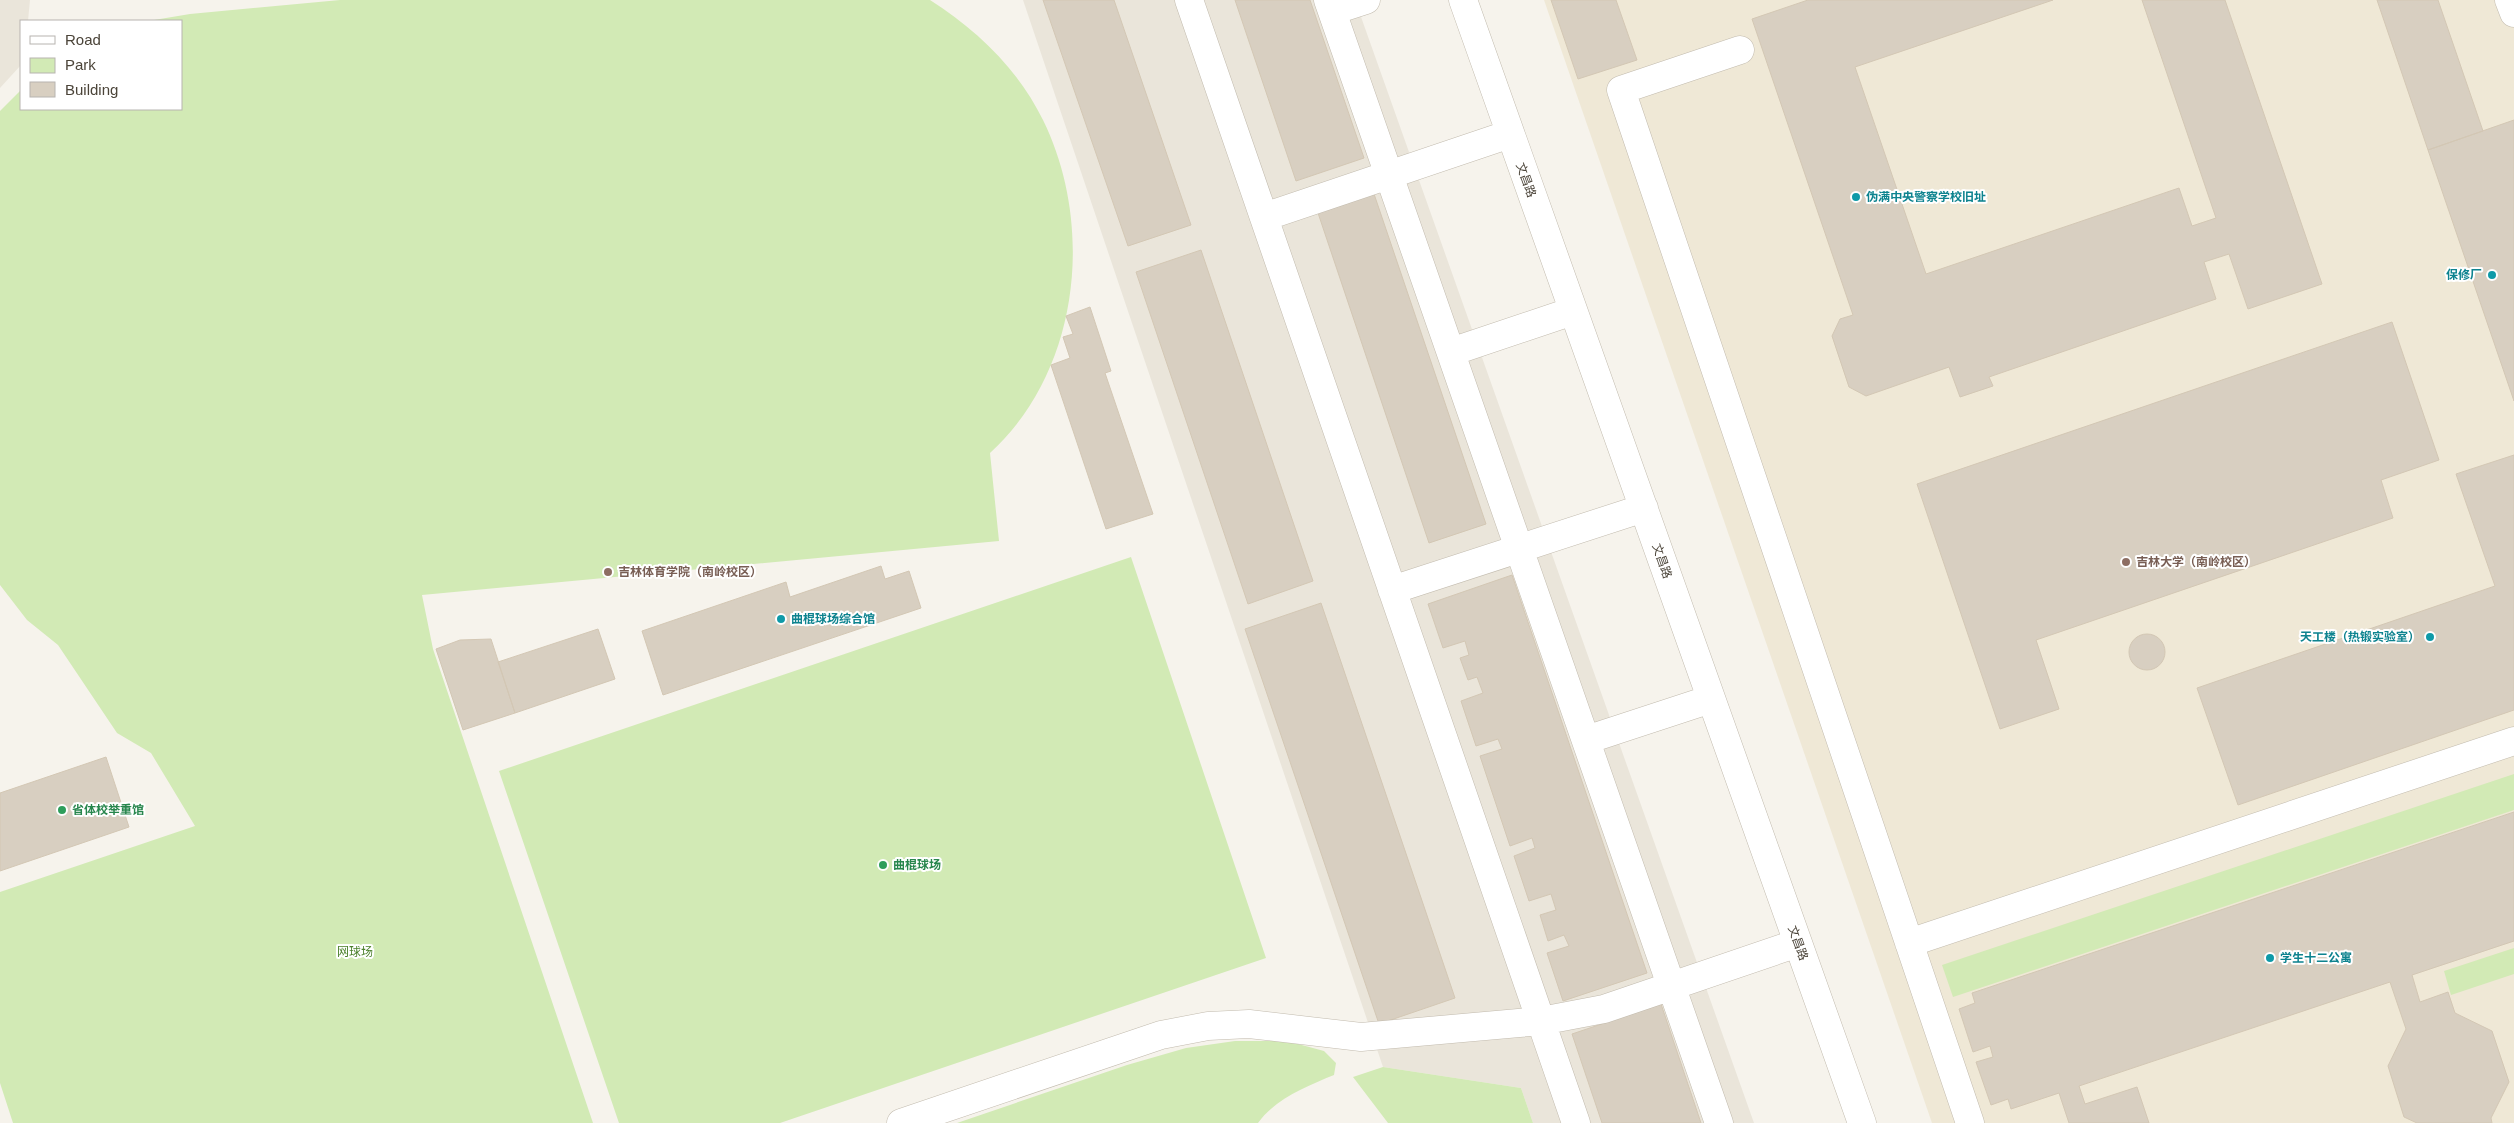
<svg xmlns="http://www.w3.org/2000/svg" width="2514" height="1123" viewBox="0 0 2514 1123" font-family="Helvetica,'Noto Sans SC',sans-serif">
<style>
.residential{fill:#eae5da}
.education{fill:#efe8d6}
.green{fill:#d2eab5}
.building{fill:#d8cfc1;stroke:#d3c7b4}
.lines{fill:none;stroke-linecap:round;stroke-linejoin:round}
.minor-casing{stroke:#c2bbae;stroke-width:29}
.minor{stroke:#fff;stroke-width:28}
.culture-dot{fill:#0f9aa8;stroke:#fff;stroke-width:2}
.education-dot{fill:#8d6e63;stroke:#fff;stroke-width:2}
.leisure-dot{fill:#2e9e5b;stroke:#fff;stroke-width:2}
.labels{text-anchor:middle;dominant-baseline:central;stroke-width:4;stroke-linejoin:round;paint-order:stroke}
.street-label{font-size:12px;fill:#4b4439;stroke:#fff}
.culture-label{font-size:12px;font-weight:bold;fill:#0d838f;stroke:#fff;text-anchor:start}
.education-label{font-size:12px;font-weight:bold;fill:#785e54;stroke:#fff;text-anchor:start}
.leisure-label{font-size:12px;font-weight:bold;fill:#27864d;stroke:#fff;text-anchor:start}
.park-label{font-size:12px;fill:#4a7f2a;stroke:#fff}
</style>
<rect width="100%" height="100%" fill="#f6f3ec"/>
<!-- residential -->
<path class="residential" d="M0 0H30L28 21H21V65L0 88Z
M1023 0H1355L1754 1123H1533L1521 1088 1383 1067Z"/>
<!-- education -->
<path class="education" d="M1544 0H2514V1123H1932Z"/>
<!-- green -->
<path class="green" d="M340 0H930C977 30 1018 69 1043 120 1095 226 1080 371 990 453L999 541 422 595 433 649 593 1123H13L0 1083V892L195 826 151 753 117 733 58 645 27 620 0 585V111L21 90V109H181V21H148L190 14Z
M1131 557 1266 958 780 1123H619L499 771Z
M2514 774V810L1953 997 1942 965Z
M2514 948V974L2451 995 2444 971Z
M1235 1041H1287L1324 1051 1336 1063 1334 1075C1307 1086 1275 1099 1258 1123H957L1127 1065 1186 1048Z
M1383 1067 1521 1088 1533 1123H1388L1353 1077Z"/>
<!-- building -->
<path class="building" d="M1043 0H1114L1191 225 1128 246Z
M1235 0H1310L1364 158 1296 181Z
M1551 0H1616L1637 60 1578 79Z
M1808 0H2053L1855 67 1926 274 2179 188 2192 226 2216 218 2142 0H2225L2322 284 2248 309 2229 254 2204 262 2216 299 1989 377 1993 386 1960 397 1949 367 1866 396 1849 387 1832 336 1840 319 1853 315 1752 19Z
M2377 0H2438L2483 131 2428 150Z
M2514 120V401L2428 150Z
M1372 188 1486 524 1429 543 1316 207Z
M1201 250 1313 581 1248 604 1136 272Z
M1090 307 1111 371 1105 373 1153 514 1106 529 1051 365 1070 358 1063 337 1073 334 1066 316Z
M2392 322 2439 460 2381 480 2393 518 2036 640 2059 709 2000 729 1917 484Z
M2514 455V710L2238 805 2197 688 2495 586 2456 474Z
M881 566 885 579 909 571 921 608 663 695 642 631 786 582 790 597Z
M1512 575 1647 973 1563 1001 1547 953 1569 946 1564 935 1548 941 1540 915 1556 910 1551 894 1529 901 1514 856 1535 848 1532 838 1510 846 1480 756 1502 749 1498 739 1476 746 1461 701 1483 693 1477 677 1468 680 1460 658 1469 655 1465 641 1443 648 1428 604Z
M1321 603 1455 998 1379 1024 1245 629Z
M598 629 615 679 515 713 498 662Z
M2129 652a18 18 0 1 1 36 0a18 18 0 1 1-36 0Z
M491 639 515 713 463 730 436 649 460 640Z
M106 757 129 827 0 871V793Z
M2514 812V941L2412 975 2420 1002 2448 992 2455 1013 2492 1031 2509 1082 2491 1118 2492 1123H2417L2404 1117 2388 1066 2406 1029 2390 982 2079 1086 2085 1104 2137 1087 2149 1123H2069L2059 1093 2011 1109 2008 1099 1991 1105 1976 1062 1993 1057 1990 1046 1973 1052 1959 1009 1975 1003 1972 993Z
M1661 1004 1701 1123H1602L1572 1034Z"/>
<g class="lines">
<defs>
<path id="minor" d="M1189 0 1576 1123
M1328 0 1719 1123
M1463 0 1862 1123
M2509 0 2514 13
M1332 11 1366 0
M1740 50 1621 90 1970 1123
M1264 217 1510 134
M1451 352 1573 311
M1392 590 1644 508
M1586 740 1711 699
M1909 943 2514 741
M901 1123 1161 1035 1208 1026 1249 1024 1361 1037 1541 1021 1604 1009 1798 943"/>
</defs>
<!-- minor casing -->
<use href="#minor" class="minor-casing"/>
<!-- minor -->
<use href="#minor" class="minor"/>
</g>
<!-- markers -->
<g class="culture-dot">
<circle cx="1856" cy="197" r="5"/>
<circle cx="2492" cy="275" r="5"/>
<circle cx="781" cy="619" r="5"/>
<circle cx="2430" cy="637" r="5"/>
<circle cx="2270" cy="958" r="5"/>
</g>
<g class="education-dot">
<circle cx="2126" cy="562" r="5"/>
<circle cx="608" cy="572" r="5"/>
</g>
<g class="leisure-dot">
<circle cx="62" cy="810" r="5"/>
<circle cx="883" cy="865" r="5"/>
</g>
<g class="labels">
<!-- street labels -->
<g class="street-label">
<text transform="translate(1526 180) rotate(70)">文昌路</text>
<text transform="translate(1662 561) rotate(71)">文昌路</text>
<text transform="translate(1798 943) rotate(70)">文昌路</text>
</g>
<!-- culture labels -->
<g class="culture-label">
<text x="1866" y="197">伪满中央警察学校旧址</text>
<text x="2482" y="275" text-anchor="end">保修厂</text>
<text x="791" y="619">曲棍球场综合馆</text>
<text x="2420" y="637" text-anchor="end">天工楼（热锻实验室）</text>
<text x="2280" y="958">学生十二公寓</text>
</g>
<!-- education labels -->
<g class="education-label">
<text x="2136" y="562">吉林大学（南岭校区）</text>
<text x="618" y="572">吉林体育学院（南岭校区）</text>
</g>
<!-- leisure labels -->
<g class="leisure-label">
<text x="72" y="810">省体校举重馆</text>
<text x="893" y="865">曲棍球场</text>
</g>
<!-- park labels -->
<g class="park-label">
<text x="355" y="952">网球场</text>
</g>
</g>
<!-- legend -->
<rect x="20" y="20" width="162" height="90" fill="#ffffff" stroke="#b7b4b0"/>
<rect x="30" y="36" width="25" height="8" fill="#ffffff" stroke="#b7b4b0"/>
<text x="65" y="45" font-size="15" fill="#4b4439">Road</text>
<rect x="30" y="58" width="25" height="15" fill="#d2eab5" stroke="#b7b4b0"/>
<text x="65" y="70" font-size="15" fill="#4b4439">Park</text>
<rect x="30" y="82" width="25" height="15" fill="#d8cfc1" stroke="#b7b4b0"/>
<text x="65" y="95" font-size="15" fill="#4b4439">Building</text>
</svg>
